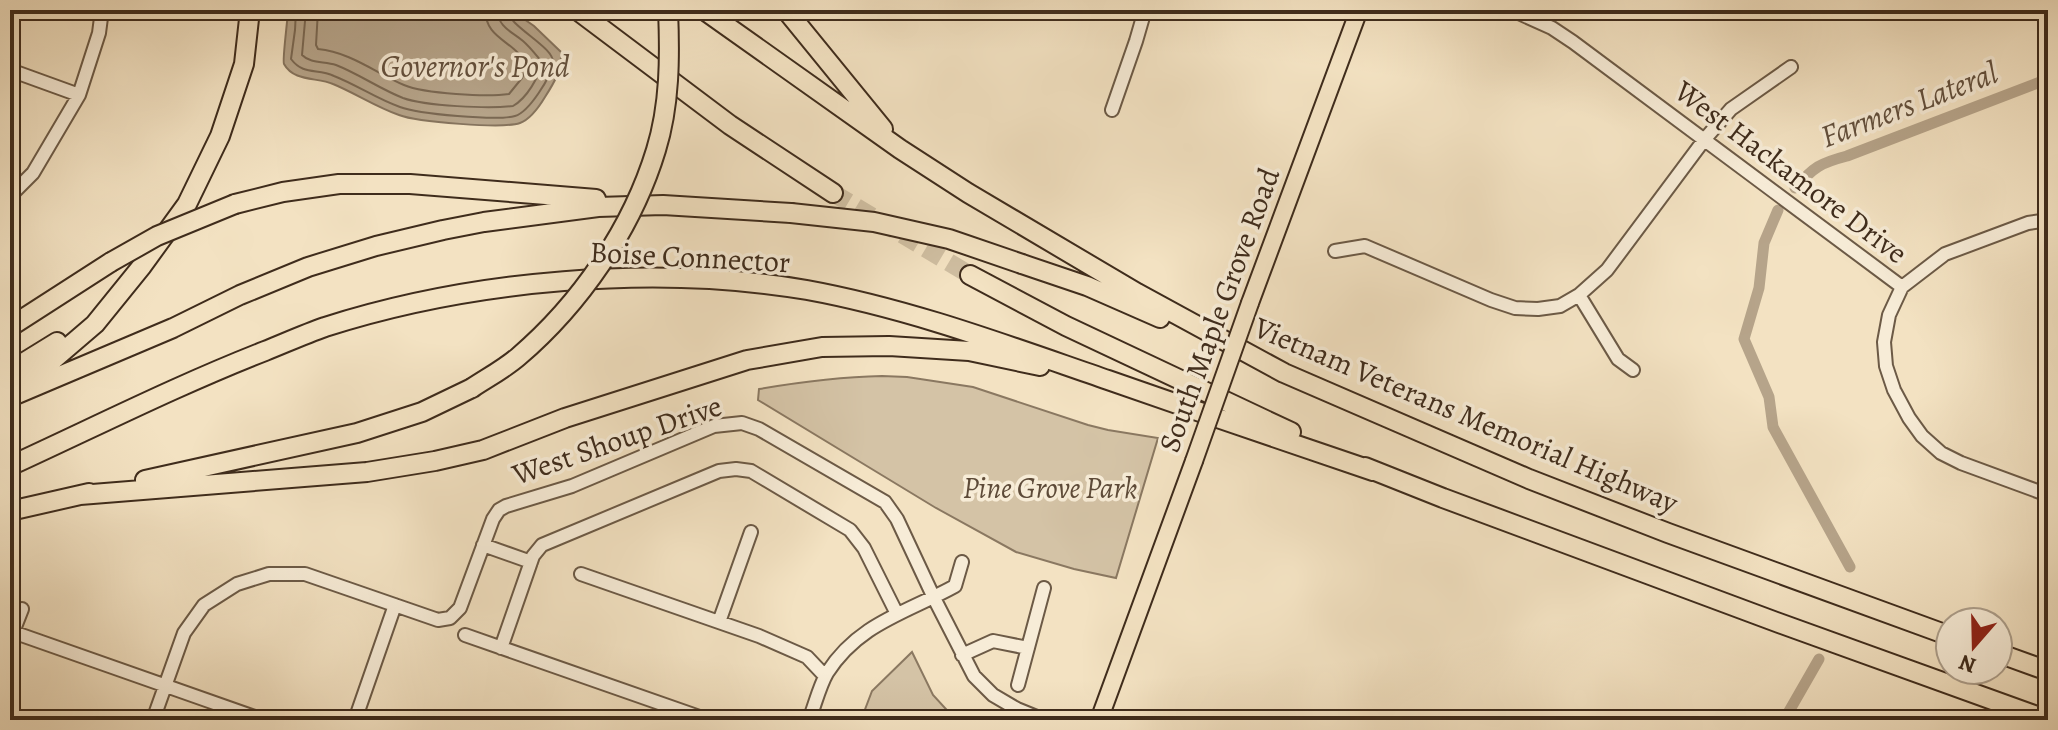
<svg xmlns="http://www.w3.org/2000/svg" width="2058" height="730" viewBox="0 0 2058 730" font-family="Alegreya,serif">
<style>
.green{fill:#d4c3a6;stroke:#8a7861;stroke-width:2}
.water{fill:#b6a48a;stroke:#86745e;stroke-width:2}
.lines{fill:none;stroke-linecap:round;stroke-linejoin:round}
.shore{stroke:#7a6853;stroke-width:2}
.canal{stroke:#b6a48a;stroke-width:11}
.highway-tunnel{stroke:#cfbea1;stroke-width:18;stroke-dasharray:18 9;stroke-linecap:butt}
.minor-casing{stroke:#6c5a46;stroke-width:16}
.major-casing{stroke:#3f2c1c;stroke-width:20}
.highway-casing{stroke:#3f2c1c;stroke-width:22}
.minor{stroke:#f7ecd7;stroke-width:12}
.major{stroke:#f3e2c2;stroke-width:16}
.highway{stroke:#f3e2c2;stroke-width:18}
.major-bridge-casing{stroke:#3f2c1c;stroke-width:20;stroke-linecap:butt}
.highway-bridge-casing{stroke:#3f2c1c;stroke-width:22;stroke-linecap:butt}
.major-bridge{stroke:#f3e2c2;stroke-width:16}
.highway-bridge{stroke:#f3e2c2;stroke-width:18}
.labels{text-anchor:middle;dominant-baseline:central;stroke-width:7;stroke-linejoin:round;paint-order:stroke}
.street-label{font-size:30px;fill:#3f2c1c;stroke:#f7ecd7}
.park-label{font-size:30px;font-style:italic;fill:#5d4a38;stroke:#f7ecd7}
.water-label{font-size:32px;font-style:italic;fill:#63503d;stroke:#f7ecd7}
</style>
<rect width="100%" height="100%" fill="#f3e2c2"/>
<filter id="stains"><feTurbulence type="fractalNoise" baseFrequency=".0025" numOctaves="4"/><feColorMatrix values="0 0 0 0 .2 0 0 0 0 .09 0 0 0 0 .02 0 0 0 .5 -.17"/></filter>
<radialGradient id="worn" r=".72"><stop offset=".6" stop-color="#630" stop-opacity="0"/><stop offset="1" stop-color="#630" stop-opacity=".3"/></radialGradient>
<!-- green -->
<path class="green" d="M882 376 907 377 973 387 1088 425 1108 430 1158 438 1116 578 1074 569 1016 552 936 508 758 400 759 389C800 382 840 377 882 376Z
M912 652 933 695 956 720H861L872 691Z"/>
<!-- water -->
<path class="water" d="M288 10H511L534 26 561 52C562 70 554 83 545 97 539 107 531 119 520 123 503 129 417 122 399 115 376 107 355 93 333 84 317 77 294 82 284 64 282 61 288 18 288 10Z"/>
<g class="lines">
<!-- shore -->
<path class="shore" d="M296 10 295 30 291 59C304 76 317 68 334 76 357 85 377 99 400 107 418 114 497 121 515 116 529 112 551 77 553 63 555 47 509 27 507 10
M306 10 302 55C311 64 324 61 336 65 359 74 380 89 403 98 425 106 489 109 513 106 527 98 539 77 542 62 536 55 530 47 523 41 511 31 499 28 497 10
M318 10 316 45 318 49C350 52 376 73 404 85 425 94 487 97 509 94L522 78 528 65C524 60 520 54 515 50 500 37 486 32 485 10"/>
<!-- canal -->
<path class="canal" d="M1795 188C1814 167 1820 163 1847 156L2048 79
M1778 210 1764 243 1759 288 1744 339 1769 397 1773 427 1850 567
M1784 720 1819 659"/>
<!-- highway-tunnel -->
<path class="highway-tunnel" d="M833 193 970 275"/>
<defs>
<path id="minor" d="M1512 10 1552 28 1573 42 1902 287
M10 70 79 95
M1112 110 1136 41 1145 10
M10 196 33 173 79 95 99 33 102 10
M2048 220 2028 223 1945 254 1902 287 1889 315 1884 342 1886 366 1894 390 1909 418 1922 436 1941 453 1961 463 2048 495
M1335 251 1365 246 1491 300 1515 308 1538 309 1560 306 1579 295 1607 270 1704 140 1731 109 1791 67
M1579 295 1618 359 1633 370
M483 545 531 562
M581 574 759 636 807 657 825 676
M719 622 751 532
M10 631 263 720
M13 632 22 609
M465 635 708 720
M501 648 533 556 542 545 719 471 736 469 751 471 850 530 864 548 897 614
M962 655 993 641 1028 648
M1018 685 1044 588
M153 720 184 633 204 605 237 584 269 574H305L438 620 450 618 460 608 493 519 499 510 506 506 572 486 714 426 742 423 759 429 885 502 897 519 934 598 974 676 993 695 1017 709 1044 720
M355 720 395 605
M809 720C815 705 819 687 827 673 859 623 906 613 955 586L962 562"/>
<path id="major" d="M1250 303 1359 10
M1099 720 1194 461"/>
<path id="highway" d="M577 10 730 125 833 193
M704 10 900 149 968 193 1137 293 1284 373 1529 479 1668 533 1950 636
M786 10 883 129
M235 204 283 192 339 184H410L596 199
M1022 264 1087 286 1160 318
M970 275 1066 326 1291 432
M10 327 111 262
M10 371 57 342
M12 386 53 360 95 324 142 266 187 204 220 136 244 64 250 10
M10 397 173 328 240 295 308 267 376 246 443 230 484 222 598 207 663 205 791 213
M10 466C95 427 178 385 265 351 285 343 305 334 325 327 472 280 654 264 807 290 911 309 1009 346 1108 380 1196 411 1285 441 1373 471
M1365 467 1443 498 1779 623 2048 720
M145 480 357 433 422 412 472 388
M80 495 367 472 435 461 483 450 565 418 747 360 822 347 889 346 969 351 1040 366
M10 511 89 493
M1998 653 2048 671"/>
</defs>
<!-- minor casing -->
<use href="#minor" class="minor-casing"/>
<!-- major casing -->
<use href="#major" class="major-casing"/>
<!-- highway casing -->
<use href="#highway" class="highway-casing"/>
<!-- minor -->
<use href="#minor" class="minor"/>
<!-- major -->
<use href="#major" class="major"/>
<!-- highway -->
<use href="#highway" class="highway"/>
<defs>
<path id="major-bridge" d="M1194 461 1250 303"/>
<path id="highway-bridge" d="M791 213 874 222 949 239 1022 264
M111 262 157 236 235 204
M472 388C487 378 504 369 518 357 580 304 632 229 656 150 670 105 670 56 668 10"/>
</defs>
<!-- major-bridge casing -->
<use href="#major-bridge" class="major-bridge-casing"/>
<!-- highway-bridge casing -->
<use href="#highway-bridge" class="highway-bridge-casing"/>
<!-- major-bridge -->
<use href="#major-bridge" class="major-bridge"/>
<!-- highway-bridge -->
<use href="#highway-bridge" class="highway-bridge"/>
</g>
<g class="labels">
<!-- street labels -->
<g class="street-label">
<text transform="translate(1791 172) rotate(37)">West Hackamore Drive</text>
<text transform="translate(690 257) rotate(3)">Boise Connector</text>
<text transform="translate(1219 310) rotate(-70)">South Maple Grove Road</text>
<text transform="translate(1466 415) rotate(23)">Vietnam Veterans Memorial Highway</text>
<text transform="translate(617 440) rotate(-19)">West Shoup Drive</text>
</g>
<!-- park labels -->
<g class="park-label">
<text x="1050" y="488">Pine Grove Park</text>
</g>
<!-- water labels -->
<g class="water-label">
<text x="475" y="66">Governor's Pond</text>
<text transform="translate(1909 104) rotate(-21)">Farmers Lateral</text>
</g>
</g>
<!-- margin -->
<rect width="2058" height="730" fill="none" stroke="#f3e2c2" stroke-width="40"/>
<rect x="12" y="12" width="2034" height="706" fill="none" stroke="#3f2c1c" stroke-width="4"/>
<rect x="20" y="20" width="2018" height="690" fill="none" stroke="#3f2c1c" stroke-width="2"/>
<!-- north arrow -->
<g transform="translate(1974 646) rotate(200)"><circle r="38" fill="#f7ecd7" stroke="#ad9f8c" stroke-width="2"/>
<path d="M0-6L14 30L0 20L-14 30Z" fill="#8f2418"/>
<text y="-12" font-size="22" font-weight="bold" text-anchor="middle" fill="#3f2c1c">N</text>
</g>
<rect width="100%" height="100%" filter="url(#stains)"/>
<rect width="100%" height="100%" fill="url(#worn)"/>
</svg>
